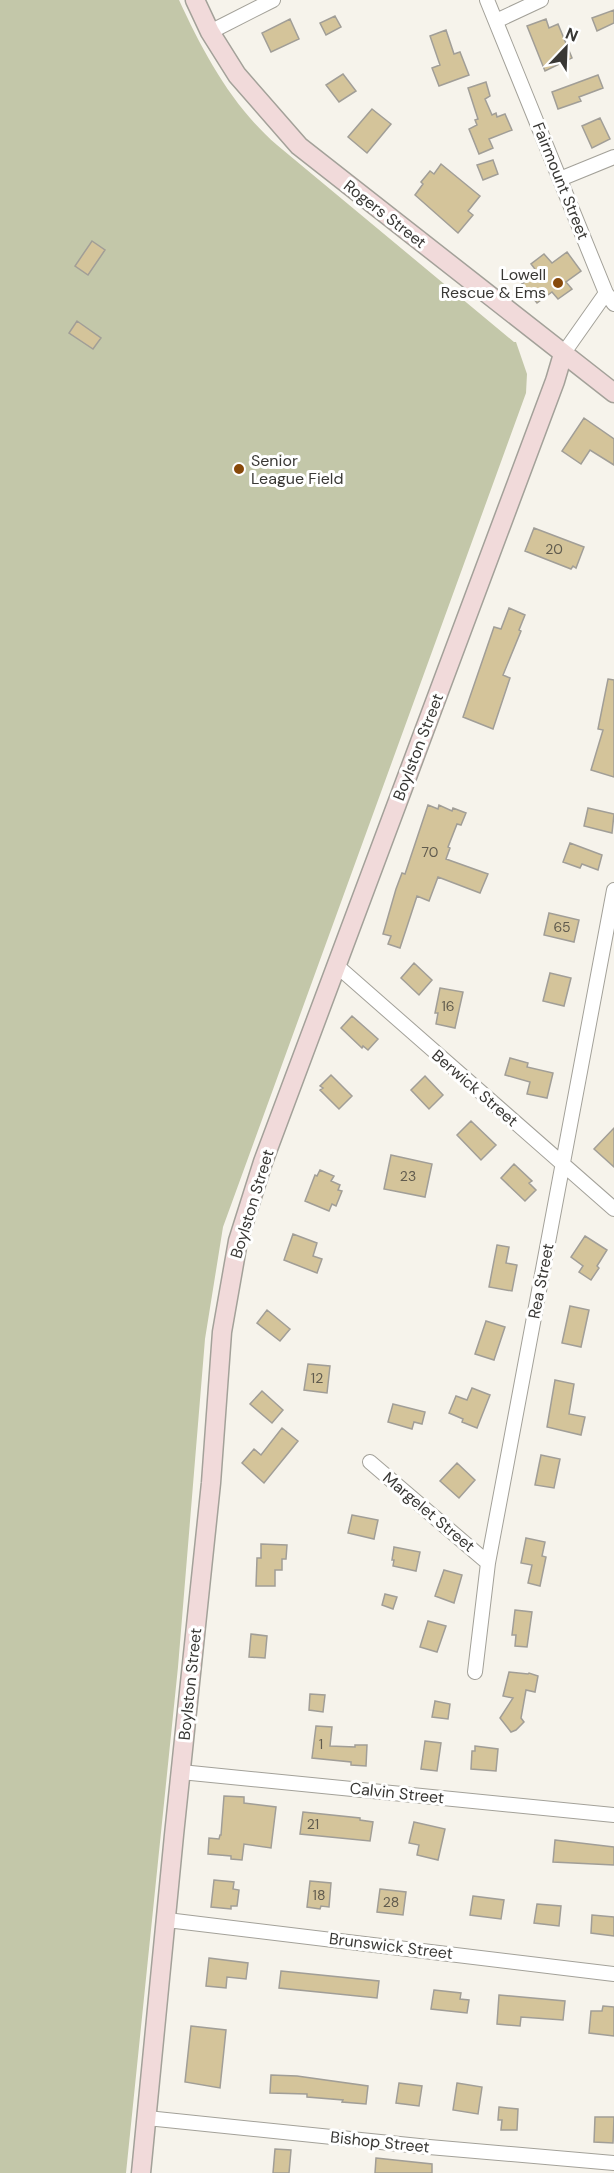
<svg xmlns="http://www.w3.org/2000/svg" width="614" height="2173" viewBox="0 0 614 2173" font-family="'DM Sans',sans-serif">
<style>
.green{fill:#c3c7a9}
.building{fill:#d4c49a;stroke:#a19e97;stroke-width:1.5}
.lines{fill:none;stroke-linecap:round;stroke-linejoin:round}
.minor-casing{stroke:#a3a199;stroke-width:16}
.secondary-casing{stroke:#a3a199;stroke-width:21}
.minor{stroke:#fff;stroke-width:14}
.secondary{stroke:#f1dada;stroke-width:18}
.poi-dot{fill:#87490a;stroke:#fff;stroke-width:2}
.labels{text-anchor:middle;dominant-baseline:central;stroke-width:6;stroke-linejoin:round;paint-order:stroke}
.number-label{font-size:14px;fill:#605b4e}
.street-label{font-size:16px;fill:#393835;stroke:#fff}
.poi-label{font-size:16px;fill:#393835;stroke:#fff;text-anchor:end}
</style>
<rect width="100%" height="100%" fill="#f6f3eb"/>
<!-- green -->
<path class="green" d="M0 0H179C204 54 232 106 277 145L514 342H516L527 374 526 393 223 1227 205 1339 178 1667 126 2173H0Z"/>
<!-- building -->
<path class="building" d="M614 10V23L597 31 592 18Z
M335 16 341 27 326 35 320 23Z
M290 19 299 39 271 52 262 33Z
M546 19 549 28 558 24 572 58 545 71 527 26Z
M446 30 454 54 460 52 469 75 439 86 432 68 440 65 430 36Z
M343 74 356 91 339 102 326 85Z
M598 75 603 88 579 97 581 101 558 109 552 92Z
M486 82 490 96 485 99 492 115 496 113 497 117 505 114 512 130 489 139 493 148 479 154 469 129 477 125 475 120 478 119 468 88Z
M372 109 391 124 367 153 348 137Z
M600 118 610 139 592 148 582 126Z
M493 160 498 174 483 180 477 165Z
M441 164 480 196 468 211 473 215 458 233 415 195 423 184 421 182 430 171 434 174Z
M92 241 105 250 88 275 75 266Z
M567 252 581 271 566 282 572 289 558 299 552 292 537 303 522 284 538 273 531 264 544 254 552 263Z
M77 321 101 338 93 349 69 333Z
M584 418 614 439V465L590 450 581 464 562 451Z
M534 528 584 547 576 568 573 566 571 569 525 551Z
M509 608 525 615 519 630 521 631 503 675 510 678 493 729 463 717 494 627 501 629Z
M608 679 614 680V777L591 770 603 730 598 729Z
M428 805 438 809 439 805 452 811 453 808 466 813 461 825 457 824 448 847 450 848 446 859 488 874 480 893 438 877 429 901 417 896 400 948 388 944 391 936 383 934 396 889 402 873 405 874Z
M588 808 614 814 612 833 584 826Z
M570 843 602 855 598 870 582 864 580 868 563 862Z
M549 913 579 920 574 942 544 935Z
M414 963 432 980 419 995 401 978Z
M550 973 571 978 564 1006 543 1001Z
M440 988 463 992 455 1028 436 1024 438 1013H435Z
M352 1016 378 1039 368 1050 363 1046 362 1048 341 1028Z
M510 1058 528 1063 527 1067 553 1073 547 1098 527 1094 530 1082 505 1075Z
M331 1075 352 1096 339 1109 320 1090 323 1088 320 1086Z
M425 1076 443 1095 429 1109 411 1090Z
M471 1121 496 1145 481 1160 457 1135Z
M614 1128V1167L594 1149Z
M391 1155 432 1164 425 1197 384 1189Z
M514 1164 532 1181 529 1183 536 1190 525 1201 501 1178Z
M320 1170 334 1176 331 1181 340 1185 338 1190 342 1191 336 1206 332 1204 329 1211 305 1201 315 1175 317 1176Z
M293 1234 317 1243 313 1256 322 1259 317 1273 284 1260Z
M585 1236 607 1250 597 1266 599 1268 591 1280 579 1272 583 1266 571 1257Z
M497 1245 509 1247 506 1263 517 1265 512 1291 489 1287Z
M570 1306 589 1310 581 1347 562 1343Z
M267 1310 290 1329 280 1341 257 1323Z
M486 1321 505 1327 494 1360 475 1354Z
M308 1364 330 1366 327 1393 304 1390Z
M555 1380 574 1384 569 1414 585 1417 581 1435 547 1427Z
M472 1388 490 1395 477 1428 462 1422 463 1419 449 1413 456 1396 467 1400Z
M262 1391 283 1410 272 1423 250 1404Z
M393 1404 425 1412 422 1424 414 1422 412 1429 388 1422Z
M282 1428 298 1441 264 1483 242 1463 254 1449 261 1455Z
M541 1455 560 1459 554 1488 535 1485Z
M457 1463 475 1480 459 1498 440 1481Z
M352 1515 378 1520 374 1539 348 1533Z
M526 1538 545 1542 542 1556 546 1557 540 1586 528 1583 532 1565 521 1563Z
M261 1544 287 1545 286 1559H282V1570H275V1586H256L257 1558H261Z
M394 1547 420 1552 416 1571 393 1566 394 1560H392Z
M444 1570 462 1575 454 1603 435 1596Z
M385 1594 397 1597 393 1609 382 1605Z
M515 1610 532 1612 527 1647 515 1646 516 1635H512Z
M428 1621 446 1626 437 1652 420 1647Z
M251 1634 267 1636 265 1658 249 1657Z
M509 1672 528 1674 529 1673 538 1676 535 1692 526 1690 521 1718 524 1722 516 1730 511 1732 500 1718 513 1698 503 1696Z
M310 1694 325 1695 323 1712 309 1710Z
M435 1701 450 1704 448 1719 432 1717Z
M316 1726 332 1727 330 1746 355 1747V1745H367L366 1766 351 1765V1762L312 1758Z
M425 1741 441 1743 437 1771 421 1769Z
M475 1746 498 1749 496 1771 471 1769 472 1751H475Z
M224 1796 244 1797V1803L276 1807 271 1848 244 1844 242 1860 231 1859V1856L208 1854 209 1838 219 1839 220 1835H221Z
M303 1812 360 1818V1820L373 1822 370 1841 300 1834Z
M414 1822 445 1829 438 1860 417 1855 419 1845 409 1843Z
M555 1840 614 1847V1865L553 1862Z
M214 1880 234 1882 233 1889 239 1890 237 1906H231V1909L211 1907Z
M310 1881 331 1883 329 1907 321 1906 320 1909 307 1907Z
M380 1889 406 1892 403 1915 377 1912Z
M473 1896 504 1900 501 1919 470 1915Z
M537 1904 561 1906 559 1926 534 1923Z
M592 1915 614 1917V1936L591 1933Z
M209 1958 248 1963 246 1979 227 1977 226 1988 206 1986Z
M281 1971 379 1981 377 1998 279 1988Z
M434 1990 461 1993 460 1999 469 2000 467 2013 431 2009Z
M499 1995 565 2001 563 2020 521 2017 520 2026 497 2024Z
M603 2006 614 2007V2036L589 2033 591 2011H602Z
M191 2026 226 2030 220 2088 185 2082Z
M271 2075 297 2076 368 2086 366 2104 342 2102 343 2100 307 2097V2094L270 2093Z
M399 2083 422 2086 419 2106 396 2103Z
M457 2083 482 2087 478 2114 453 2110Z
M499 2107 518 2109 517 2130H501L502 2120H498Z
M595 2117H614L613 2143 594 2142Z
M275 2149 291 2150 289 2173H273Z
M376 2158 432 2164V2173H375Z"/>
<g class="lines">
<defs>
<path id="minor" d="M487 0 606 293 614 304
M496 21 541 0
M210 32 273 0
M560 179 614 157
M563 354 606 293
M336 965 614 1209
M370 1462 488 1563
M475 1672 488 1563 614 890
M181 1772 614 1815
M167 1920 614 1974
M147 2118 429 2147 614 2163"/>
<path id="secondary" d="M195 0 210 32 237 75 299 146 614 393
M141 2173 174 1835 211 1483 222 1332 238 1241 263 1162 555 381 563 354"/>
</defs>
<!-- minor casing -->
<use href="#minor" class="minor-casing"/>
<!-- secondary casing -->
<use href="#secondary" class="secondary-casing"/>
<!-- minor -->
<use href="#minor" class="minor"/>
<!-- secondary -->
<use href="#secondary" class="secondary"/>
</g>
<!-- markers -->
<g class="poi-dot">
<circle cx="558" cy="283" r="6"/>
<circle cx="239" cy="469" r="6"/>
</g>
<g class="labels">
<!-- number labels -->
<g class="number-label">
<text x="554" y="549">20</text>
<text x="430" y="852">70</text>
<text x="562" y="927">65</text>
<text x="448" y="1006">16</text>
<text x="408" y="1176">23</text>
<text x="317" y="1378">12</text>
<text x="321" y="1744">1</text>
<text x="313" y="1824">21</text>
<text x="319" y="1895">18</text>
<text x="391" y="1902">28</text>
</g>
<!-- street labels -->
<g class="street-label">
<text transform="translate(561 181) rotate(68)">Fairmount Street</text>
<text transform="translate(385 214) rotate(38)">Rogers Street</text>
<text transform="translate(418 747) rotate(-69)">Boylston Street</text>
<text transform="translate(475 1088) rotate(41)">Berwick Street</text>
<text transform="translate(252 1204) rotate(-73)">Boylston Street</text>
<text transform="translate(541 1281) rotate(-79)">Rea Street</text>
<text transform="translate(429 1512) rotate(40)">Margelet Street</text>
<text transform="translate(190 1684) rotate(-84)">Boylston Street</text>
<text transform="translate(397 1793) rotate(6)">Calvin Street</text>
<text transform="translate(391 1946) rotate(7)">Brunswick Street</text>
<text transform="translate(380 2142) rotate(6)">Bishop Street</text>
</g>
<!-- poi labels -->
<g class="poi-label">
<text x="546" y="274">Lowell<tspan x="546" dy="18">Rescue &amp; Ems</tspan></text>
<text x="251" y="460" text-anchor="start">Senior<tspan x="251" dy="18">League Field</tspan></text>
</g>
</g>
<!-- north arrow -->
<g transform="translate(566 48) rotate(23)" stroke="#ffffff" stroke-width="4.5" paint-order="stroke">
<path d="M0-4.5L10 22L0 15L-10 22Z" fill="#393835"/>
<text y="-9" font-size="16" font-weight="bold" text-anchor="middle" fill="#393835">N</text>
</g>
</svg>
